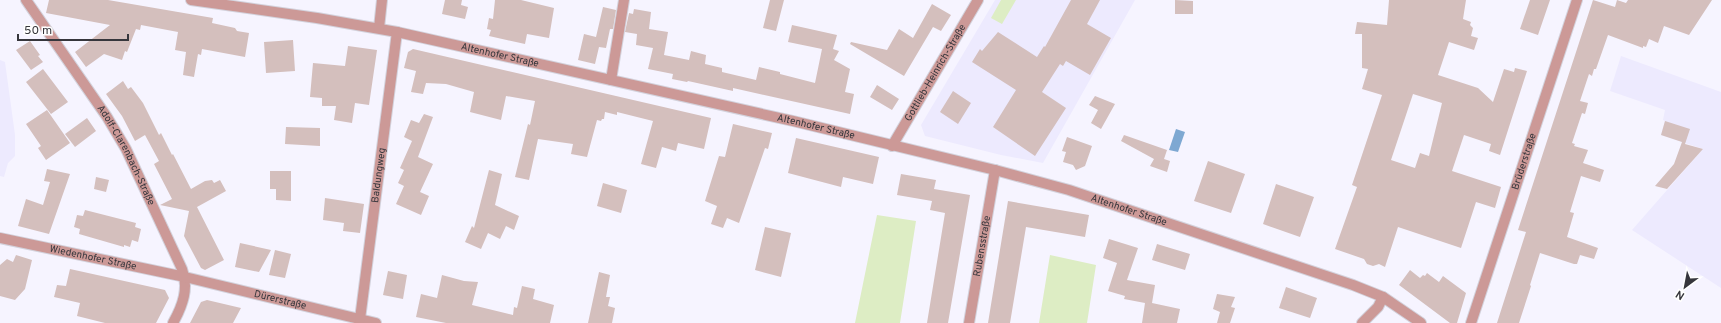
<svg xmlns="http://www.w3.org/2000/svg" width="1721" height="323" viewBox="0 0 1721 323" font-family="Overpass,sans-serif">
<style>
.built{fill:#edeafe}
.green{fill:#ddedc4}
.water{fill:#7ea8d2}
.building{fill:#d4bfbd;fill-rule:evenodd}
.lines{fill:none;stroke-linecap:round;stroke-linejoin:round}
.minor-casing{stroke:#d3d2dc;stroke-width:12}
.minor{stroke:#cc9997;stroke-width:10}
.labels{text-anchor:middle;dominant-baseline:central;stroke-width:3;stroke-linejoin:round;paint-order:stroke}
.street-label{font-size:10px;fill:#36363c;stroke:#fff}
</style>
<rect width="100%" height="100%" fill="#f6f4ff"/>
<!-- built -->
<path class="built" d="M995 0H1135L1043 163 1001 155 925 136 921 125Z
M1621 56 1721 92V288L1632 230 1703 149 1661 135 1665 121 1663 120 1665 110 1610 91Z
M0 60 5 62 15 135V156L8 163 4 177 0 176Z"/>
<!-- green -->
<path class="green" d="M1001 0H1016L1002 24 991 18Z
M877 215 916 221 900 323H855Z
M1050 255 1096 265 1087 323H1039Z"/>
<!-- water -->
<path class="water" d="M1176 129 1185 132 1178 152 1169 150Z"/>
<!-- building -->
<path class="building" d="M49 0H108L213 18 212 23 235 28 237 31 249 33 245 57 202 49 201 55 198 54 194 77 183 75 186 52 175 50 178 32 141 25 140 30 136 29 127 52 125 51 122 60 104 54 86 67 75 52 110 25 46 13Z
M445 0H462L461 5 468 7 465 19 442 14Z
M495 0H521L554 8 549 38 527 34 525 44 489 36 491 30 487 29 489 18 493 19Z
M770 0H784L776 31 763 28Z
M1071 0H1100L1087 24 1111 38 1090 75 1066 61 1063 66 1060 64 1042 92 1066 108 1035 156 993 127 1016 90 972 62 980 49 982 51 998 32 1037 57 1044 46 1045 47Z
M1175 0 1193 1V14H1175Z
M1389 0H1466L1463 19 1471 22 1470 25 1473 28 1471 36 1478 38 1474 50 1449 42 1438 75 1478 88 1493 102 1504 69 1514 72 1515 68 1527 71 1500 155 1489 151 1491 144 1464 135 1452 171 1501 187 1495 208 1476 202 1461 248 1398 227 1385 267 1379 264 1373 266 1367 264 1364 259 1335 249 1357 187 1352 185 1382 95 1362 89 1368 69 1362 68V34H1355L1357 22 1387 25ZM1413 94 1442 103 1429 156 1420 153 1415 168 1391 160Z
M1530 0H1550L1538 35 1520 29Z
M1593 0 1615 7 1617 0 1626 3 1628 0H1712L1689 35 1664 26 1658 43 1649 39 1646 47 1643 46V48L1608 35 1596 69H1594L1592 76 1589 74 1580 101 1588 103 1585 114 1582 113 1572 143 1575 144 1574 146 1588 150 1583 163 1604 170 1600 182 1581 176 1570 212 1574 213 1567 237 1598 248 1594 259 1580 255 1577 264H1574L1540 253 1530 285 1531 286 1519 323H1497L1526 232 1518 230Z
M932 4 951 15 941 31 933 27 904 76 850 44 851 42 887 50 899 29 913 38Z
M603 7 616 10 613 29H610L606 48 599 47 595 64 578 60 584 34 596 37Z
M634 9 651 12 649 29 668 32 664 55 689 60 691 51 706 55 705 64 722 68V72L756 80 759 67 780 72V74L815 83 822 49 788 42 792 25 837 35 833 49 839 51 834 60 850 69 845 92 854 94 850 114 733 88V91L688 81 687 82 672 79 673 74 648 69 653 48 636 45 637 34 625 32 629 13 633 14Z
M293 40 295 71 266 73 264 42Z
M30 41 40 55 38 56 43 62 31 70 16 50Z
M348 46 377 50 369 105 355 103 352 123 334 120 336 106H322V98L310 97 313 63 345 66Z
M413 49 711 118 704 149 678 143 676 151 662 147 656 168 641 164 653 121 617 112V115L605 112 604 119H602L601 121 597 120 587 157 571 154 573 144 538 139 529 180 515 177 528 124 530 125 535 101 506 96 501 120 470 112 474 92 446 84 426 83 423 94 411 92 416 71 404 68 408 52Z
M43 69 68 102 51 114 26 82Z
M123 81 128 89 131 87 143 103 159 135 161 133 172 155 173 154 191 189 205 181 212 180 214 183 220 180 226 191 197 207 224 260 205 270 201 268 184 236 189 211 160 205 172 199 154 164 159 161 145 135 135 141 122 116 106 94Z
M877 85 899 99 892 110 870 97Z
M953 91 971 103 958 124 940 112Z
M1095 96 1115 104 1101 129 1091 123 1098 110 1089 105Z
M47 110 70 143 46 160 38 148 41 146 26 124Z
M424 114 433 117 418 157 433 164 420 192 429 196 421 215 396 204 404 186 398 183 404 170 400 168 412 141 404 137 411 120 419 123Z
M87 118 96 131 75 147 65 134Z
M1665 121 1690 129 1685 144 1703 149 1667 189 1655 186 1674 164 1682 142 1661 135Z
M733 124 772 133 768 149 765 148 739 223 727 218 723 228 711 224 717 206 705 201 719 156 725 157Z
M286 127 320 128V146L285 144Z
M1124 135 1167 150 1164 159 1170 161 1167 172 1150 166 1154 159 1121 141Z
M1067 137 1092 146 1085 166 1076 170 1073 165 1063 162 1066 152 1062 151Z
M796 138 879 157 873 184 843 177 841 187 788 173Z
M1208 161 1245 174 1231 213 1194 201Z
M47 169 70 174 49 234 18 226 26 199 43 205 50 182 44 181Z
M489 170 502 174 495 205 519 216 514 230 506 226 500 239 488 233 481 249 465 242 472 226 474 228Z
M270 171H291V201L276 200V189H270Z
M901 174 936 180 934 189 970 195 948 323H927L945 213 930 210 932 201 897 195Z
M96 177 109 180 106 192 94 189Z
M603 183 627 190 621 213 597 206Z
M1276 184 1314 197 1300 237 1263 224Z
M325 198 364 204 360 233 343 231 344 223 323 220Z
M1008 201 1089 215 1085 237 1026 227 1010 323H988Z
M85 210 136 223 135 227 141 229 138 242 132 240 130 247 124 245V247L79 234 80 229 74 227 77 215 83 216Z
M765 227 791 233 781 277 755 270Z
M1109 239 1138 248 1127 280 1155 285 1152 303 1180 309 1177 323H1142L1145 303 1124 299 1125 296 1108 291 1117 263 1103 258Z
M240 243 271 250 259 272 235 267Z
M1157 244 1190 254 1185 270 1152 260Z
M275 250 291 254 285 278 269 275Z
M16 255 32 260 25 289 15 300 0 296V265L7 259 13 262Z
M70 269 165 290 169 298 156 323H105L77 316 80 303 54 297 57 285 66 286Z
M1410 270 1420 278 1423 275 1425 276 1427 273 1439 282 1443 276 1466 293 1457 323H1450L1399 285Z
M388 271 407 275 403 299 383 295Z
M599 272 610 275 606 297H610L608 306 615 308 612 323H588Z
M442 275 464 281 478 282 472 305 513 315 514 307 517 308 522 286 535 289 533 299 554 305 550 323H446L416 317 421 294 437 298Z
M1286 287 1317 298 1310 318 1279 308Z
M1217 294 1235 297 1231 307 1235 308 1230 323H1217L1220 312 1213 309Z
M207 300 241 308 233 323H190L201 302Z"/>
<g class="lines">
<defs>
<g id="minor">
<path id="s1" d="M26 0 107 117 126 149 182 269C189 288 183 305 173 323"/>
<path id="s2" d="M191 0 317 18 397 32 793 121 995 170 1069 190 1353 285 1383 297 1421 323"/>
<path d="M379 28 382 0"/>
<path d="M611 80 624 0"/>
<path id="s3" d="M892 146 978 0"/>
<path id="s4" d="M0 238 185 277 376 323"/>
<path id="s5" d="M360 319 397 32"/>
<path id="s6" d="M969 323 995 170"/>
<path d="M1362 323 1378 307 1383 297"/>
<path id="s7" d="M1471 323 1577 0"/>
</g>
</defs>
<!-- minor casing -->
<use href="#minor" class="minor-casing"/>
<!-- minor -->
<use href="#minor" class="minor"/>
</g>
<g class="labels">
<!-- street labels -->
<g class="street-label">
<text stroke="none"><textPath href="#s2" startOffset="314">Altenhofer Straße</textPath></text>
<text stroke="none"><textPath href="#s3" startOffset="85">Gottlieb-Heinrich-Straße</textPath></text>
<text stroke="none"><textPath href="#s2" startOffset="638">Altenhofer Straße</textPath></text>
<text stroke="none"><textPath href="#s1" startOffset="185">Adolf-Clarenbach-Straße</textPath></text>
<text stroke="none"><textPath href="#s7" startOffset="170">Brüderstraße</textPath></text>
<text stroke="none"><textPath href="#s5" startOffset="145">Baldungweg</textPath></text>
<text stroke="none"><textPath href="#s2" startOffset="962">Altenhofer Straße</textPath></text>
<text stroke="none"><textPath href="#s6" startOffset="78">Rubensstraße</textPath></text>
<text stroke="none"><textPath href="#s4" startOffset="95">Wiedenhofer Straße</textPath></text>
<text stroke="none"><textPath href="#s4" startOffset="287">Dürerstraße</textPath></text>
</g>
</g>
<!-- north arrow -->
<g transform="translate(1685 287) rotate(212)" stroke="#ffffff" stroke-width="3" paint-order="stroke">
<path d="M0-3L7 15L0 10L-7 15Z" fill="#36363c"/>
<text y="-6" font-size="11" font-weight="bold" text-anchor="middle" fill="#36363c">N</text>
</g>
<!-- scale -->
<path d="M18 34v6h110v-6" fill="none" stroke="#36363c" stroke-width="2"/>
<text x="24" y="34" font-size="12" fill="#36363c" stroke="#ffffff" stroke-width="3" paint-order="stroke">50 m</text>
</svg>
